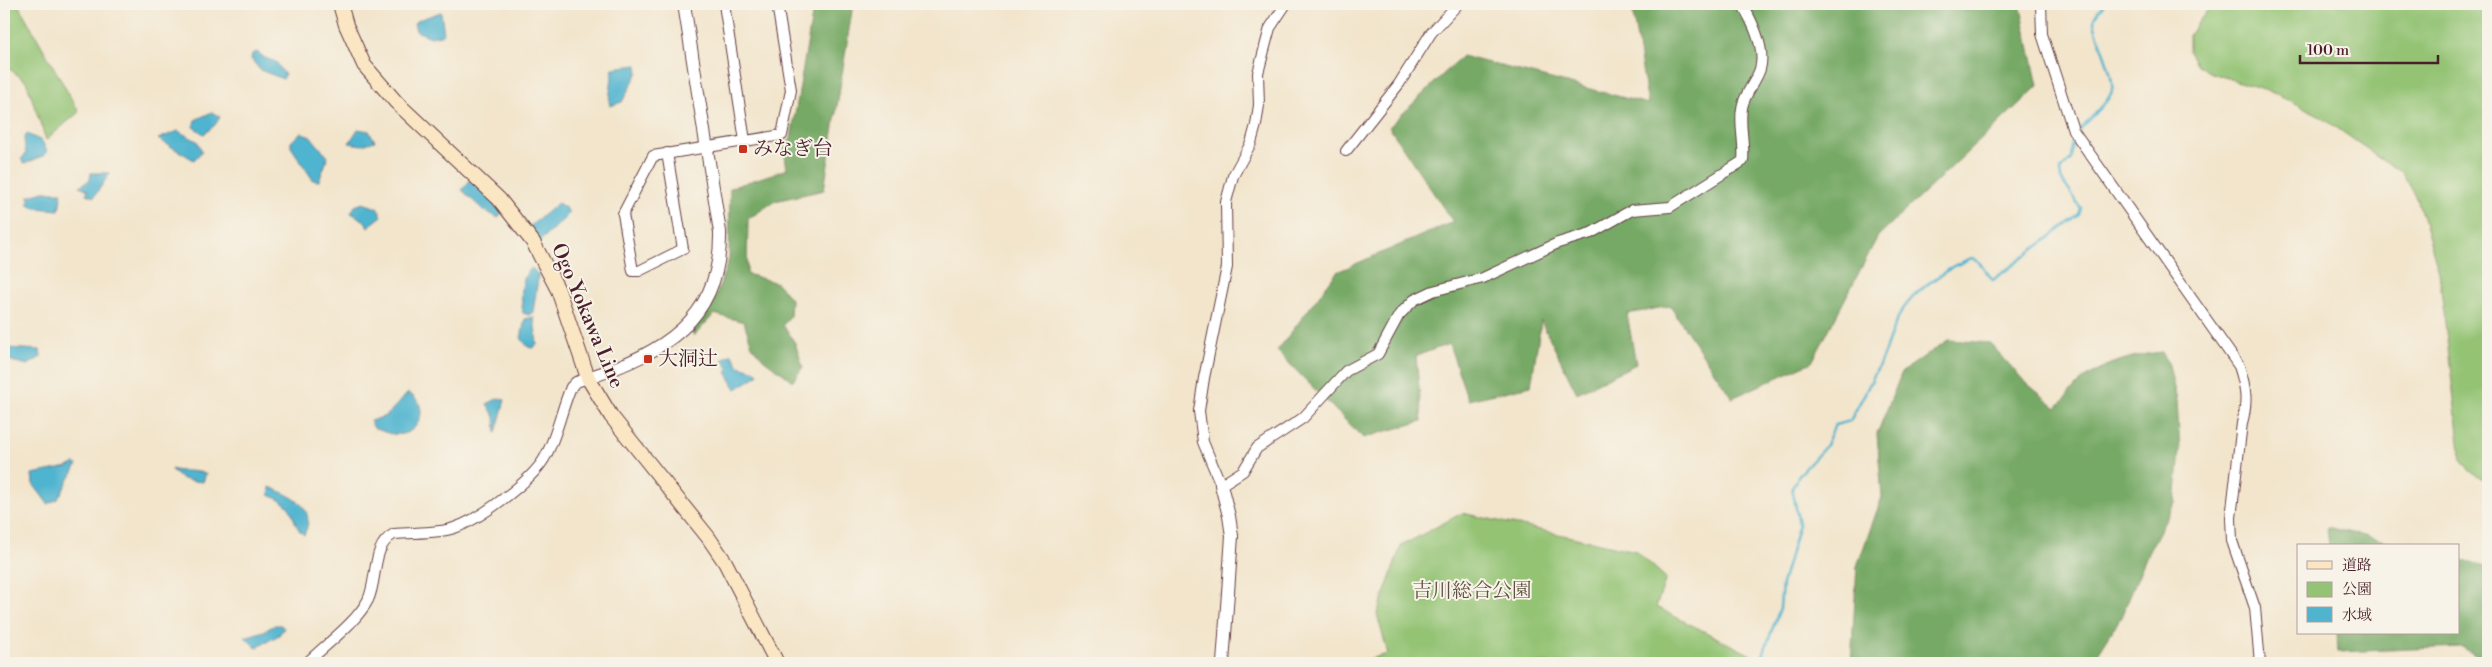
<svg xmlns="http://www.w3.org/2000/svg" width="2492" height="667" viewBox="0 0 2492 667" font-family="'Libre Bodoni','Noto Serif JP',serif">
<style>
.green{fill:#93c373;stroke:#6e714f}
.forest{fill:#76a965;stroke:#606448}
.water{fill:#50b4cf;stroke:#4d6a7d}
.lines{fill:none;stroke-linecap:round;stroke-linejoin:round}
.stream{stroke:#50b4cf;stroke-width:2.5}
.minor-casing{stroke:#633d43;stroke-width:12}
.tertiary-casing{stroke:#633d43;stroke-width:14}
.secondary-casing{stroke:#633d43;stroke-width:16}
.minor{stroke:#fff;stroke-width:10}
.tertiary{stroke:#fff;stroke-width:12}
.secondary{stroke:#fbe6c4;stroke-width:14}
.poi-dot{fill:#c8321e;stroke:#f7f3e8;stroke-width:2}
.labels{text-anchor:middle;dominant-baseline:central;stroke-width:4;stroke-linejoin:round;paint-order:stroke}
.poi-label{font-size:20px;fill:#4a1f2b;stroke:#f7f3e8;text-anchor:start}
.street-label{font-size:20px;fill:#4a1f2b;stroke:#f7f3e8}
.park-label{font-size:20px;fill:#605041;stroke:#f7f3e8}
</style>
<rect width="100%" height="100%" fill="#f7f3e8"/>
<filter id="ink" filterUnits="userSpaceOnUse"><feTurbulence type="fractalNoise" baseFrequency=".02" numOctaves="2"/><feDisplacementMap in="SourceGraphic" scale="10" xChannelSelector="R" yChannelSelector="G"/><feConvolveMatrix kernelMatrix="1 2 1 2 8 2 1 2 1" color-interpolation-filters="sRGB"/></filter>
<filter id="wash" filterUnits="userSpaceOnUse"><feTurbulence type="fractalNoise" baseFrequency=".0096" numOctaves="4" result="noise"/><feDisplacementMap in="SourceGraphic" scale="20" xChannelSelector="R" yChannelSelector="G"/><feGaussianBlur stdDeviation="1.12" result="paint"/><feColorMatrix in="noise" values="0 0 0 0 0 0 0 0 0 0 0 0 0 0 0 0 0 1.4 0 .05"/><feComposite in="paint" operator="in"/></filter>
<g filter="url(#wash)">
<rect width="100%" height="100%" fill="#f2e5cc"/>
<!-- green -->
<path class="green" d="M4 4H18L79 112 46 140 26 81 4 65Z
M2212 4H2488V482L2470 471 2461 459 2439 272 2417 198 2403 174 2317 114 2279 95 2209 72 2197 65 2189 52V35Z
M1462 513 1636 551 1666 578 1656 607 1767 663H1354L1388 654 1377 614 1401 546Z"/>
<!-- forest -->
<path class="forest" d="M814 4H853L824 190 775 201 748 219 747 274 777 283 791 299 790 316 783 325 795 343 803 367 793 381 764 360 752 346 744 322 714 314 694 336 691 331 714 301 729 259 730 188 787 169 784 149 791 138Z
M1631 4H2020L2038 86 1878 236 1812 362 1732 398 1670 306 1627 314 1636 364 1577 393 1541 321 1531 386 1468 400 1449 344 1416 356 1422 421 1363 438 1277 351 1337 272 1453 222 1389 127 1462 56 1648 104Z
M1948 340 1990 343 2024 381 2057 408C2064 400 2071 391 2078 384 2101 364 2132 355 2162 352L2169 365 2177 401 2180 451 2175 502 2147 555 2121 617 2092 663H1851L1857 566 1882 497 1877 434 1902 372Z
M2327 527 2406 546H2329Z
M2458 559 2482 565 2488 570V663L2462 647 2338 652 2337 633H2458Z"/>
<!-- water -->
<path class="water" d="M441 12 444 34 431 37 416 31 414 23 418 20Z
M257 52 265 58 276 62 285 75 283 79 260 70 251 59 252 54Z
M637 65 638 72 622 102 610 106 609 101 613 68Z
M212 112 220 117 215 125 204 134 193 127 195 120Z
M358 129 369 131 375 141 362 145 349 143Z
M178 131 197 141 202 151 194 160 158 139Z
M301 132 311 137 328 157 319 181 313 180 291 147V142Z
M27 134 42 141 47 152 45 155 24 164 21 159 26 154 24 139Z
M91 173H110L94 197 86 194 88 190 80 186 90 180Z
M470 180 502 212 498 218 481 208 462 190Z
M44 192H62L59 210 35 208 29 205V196Z
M363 203 377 208 382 216 368 227 365 221 351 213 355 206Z
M558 203 567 209 569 214 539 242 529 227Z
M532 268 538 274V279L533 312 529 315 523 313C521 300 519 277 532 268Z
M534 317 537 345 532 348 528 347 521 338 525 319Z
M7 348 40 350 41 357 28 365 11 361 7 357Z
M732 354 739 366 756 371 758 375 736 389 726 372 729 370 723 359Z
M408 393C430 404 421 431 402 434 393 436 382 431 374 428L370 421 386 416Z
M499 398 505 400 496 433 495 417 487 404Z
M75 463 77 465 58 499 48 504 33 484 32 474 68 467Z
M171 469C183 473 193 469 206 474L203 482C191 481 177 480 171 469Z
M270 487C291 496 318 506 304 535 287 520 302 508 269 495Z
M275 625H281L284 628 279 635 256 648 245 637 264 631Z"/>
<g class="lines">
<!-- stream -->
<path class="stream" d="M2078 131C2086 122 2111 101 2112 90 2115 72 2092 30 2094 19 2096 13 2100 9 2105 4
M1760 663 1780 608 1782 584 1799 524 1792 487 1800 474 1825 447 1835 425 1850 421C1860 402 1871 383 1880 363 1889 343 1893 321 1907 304 1919 288 1952 265 1972 258L1978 261 1993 280 2079 215 2081 208 2061 179 2060 170 2071 159 2073 137"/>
</g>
</g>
<g filter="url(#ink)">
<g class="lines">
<defs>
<path id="minor" d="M724 4 745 141
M1286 4 1270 28 1258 73 1259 105 1256 125 1251 143 1233 176 1226 202 1227 267 1204 378 1199 411 1203 442 1221 485 1243 471 1257 448 1303 418 1346 371 1378 354 1399 315 1414 300 1433 291 1483 278 1558 243 1591 233 1632 210 1670 207 1743 161C1745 143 1739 126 1742 108 1744 94 1756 82 1760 69 1766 49 1752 21 1742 4
M2041 4 2042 34 2073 130 2239 366C2246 387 2248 402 2242 423L2231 518 2232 541 2255 608 2260 663
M1346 151 1399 84 1431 33 1458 4
M667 153 683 249 639 271H633L623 214 653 156C696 149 739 142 782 135L791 90 777 4
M307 663C325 645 356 623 368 600 378 579 371 546 394 534 413 532 436 534 454 528 479 520 531 481 544 459 557 437 561 410 571 387L576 382 588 378"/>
<path id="tertiary" d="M588 378C662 353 722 320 720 232L684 4
M1221 485 1229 516 1232 536 1223 663"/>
<path id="secondary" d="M340 4 346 25 364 65 396 102 499 199 533 242 558 290 588 378 611 416 708 537 725 562 777 663"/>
</defs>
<!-- minor casing -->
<use href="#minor" class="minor-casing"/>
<!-- tertiary casing -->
<use href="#tertiary" class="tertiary-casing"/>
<!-- secondary casing -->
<use href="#secondary" class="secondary-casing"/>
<!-- minor -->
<use href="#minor" class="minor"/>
<!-- tertiary -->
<use href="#tertiary" class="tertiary"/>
<!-- secondary -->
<use href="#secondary" class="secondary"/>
</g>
</g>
<!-- markers -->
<g class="poi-dot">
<rect x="738" y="144" width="10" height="10" rx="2.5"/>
<rect x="643" y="354" width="10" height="10" rx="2.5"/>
</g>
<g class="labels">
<!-- poi labels -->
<g class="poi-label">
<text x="753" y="149">みなぎ台</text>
<text x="658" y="359">大洞辻</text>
</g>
<!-- street labels -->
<g class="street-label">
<text transform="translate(587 316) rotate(67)">Ogo Yokawa Line</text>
</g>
<!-- park labels -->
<g class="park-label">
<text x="1472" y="591">吉川総合公園</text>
</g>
</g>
<!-- margin -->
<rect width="2492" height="667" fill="none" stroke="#f7f3e8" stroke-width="20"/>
<!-- legend -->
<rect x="2297" y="544" width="162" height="90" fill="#f7f3e8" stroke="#b29e9c"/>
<rect x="2307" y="561" width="25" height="8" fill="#fbe6c4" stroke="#b29e9c"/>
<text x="2342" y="570" font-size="15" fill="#4a1f2b">道路</text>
<rect x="2307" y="582" width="25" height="15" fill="#93c373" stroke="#b29e9c"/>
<text x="2342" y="594" font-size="15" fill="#4a1f2b">公園</text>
<rect x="2307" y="607" width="25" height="15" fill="#50b4cf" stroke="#b29e9c"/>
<text x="2342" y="620" font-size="15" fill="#4a1f2b">水域</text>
<!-- scale -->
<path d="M2300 55v8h138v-8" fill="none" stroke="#4a1f2b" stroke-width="2.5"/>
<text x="2307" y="55" font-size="15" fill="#4a1f2b" stroke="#f7f3e8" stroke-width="4" paint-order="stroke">100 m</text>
</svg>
